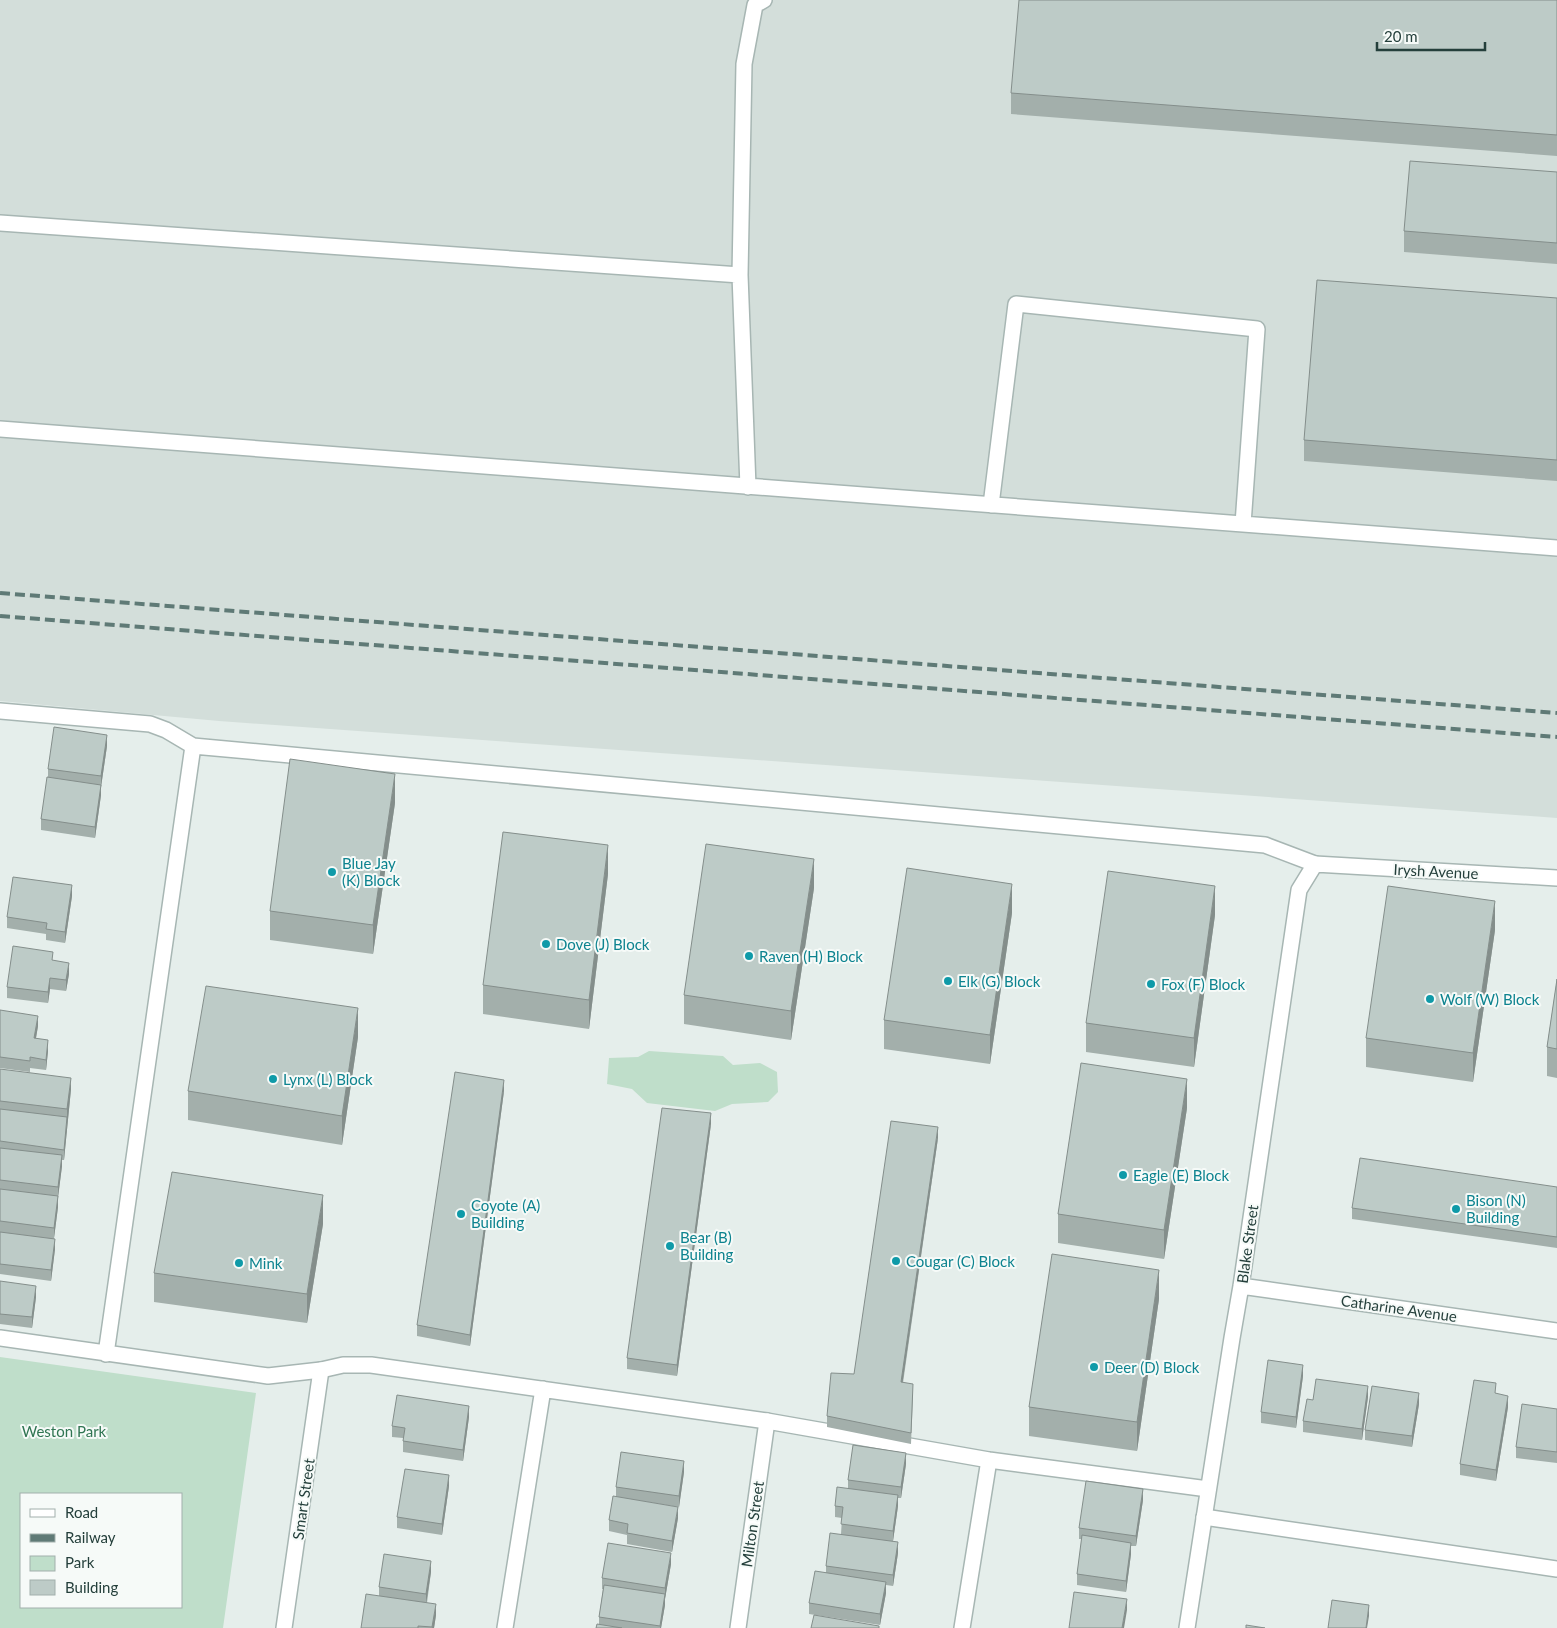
<svg xmlns="http://www.w3.org/2000/svg" width="1557" height="1628" viewBox="0 0 1557 1628" font-family="Lato,sans-serif">
<style>
.built{fill:#d3deda}
.park{fill:#bfdeca;fill-rule:evenodd}
.lines{fill:none;stroke-linecap:round;stroke-linejoin:round}
.service-casing{stroke:#a7b6b3;stroke-width:18}
.minor-casing{stroke:#a7b6b3;stroke-width:18}
.service{stroke:#fff;stroke-width:15}
.minor{stroke:#fff;stroke-width:15}
.rail{stroke:#5f7a76;stroke-width:4;stroke-dasharray:10 5;stroke-linecap:butt}
.wall{fill:#a3afab}
.shaded-wall{fill:#848e8b}
.building{fill:#bdcbc7;stroke:#848e8b}
.culture-dot{fill:#0f9aa8;stroke:#f6faf8;stroke-width:2}
.labels{text-anchor:middle;dominant-baseline:central;stroke-width:4;stroke-linejoin:round;paint-order:stroke}
.culture-label{font-size:15px;fill:#0d838f;stroke:#f6faf8;text-anchor:start}
.street-label{font-size:15px;fill:#243f3b;stroke:#f6faf8}
.park-label{font-size:15px;fill:#307552;stroke:#f6faf8}
</style>
<rect width="100%" height="100%" fill="#e5eeeb"/>
<!-- built -->
<path class="built" d="M0 0H1557V818L219 721 0 701Z"/>
<!-- park -->
<path class="park" d="M649 1051 723 1056 733 1065 760 1063 777 1072 778 1092 768 1102 732 1104 715 1111 647 1103 632 1089 607 1084 609 1058 638 1057Z
M0 1357 256 1393 223 1628H0ZM21 1494H181V1607H21Z"/>
<g class="lines">
<defs>
<path id="service" d="M0 223 740 275 748 487
M740 275 744 64 755 5 764 0
M0 429 1557 548
M991 505 1016 304 1257 329 1243 524
M0 711 150 724 166 730 193 746 1265 845 1315 864
M0 1338 268 1376 321 1370 343 1365H371L767 1421 989 1460 1208 1489
M106 1354 193 746
M1204 1517 1557 1569
M505 1628 543 1389
M962 1628 989 1460"/>
<path id="minor" d="M1241 1286 1557 1331
M284 1628 321 1370
M738 1628 767 1421
M1187 1628 1232 1338 1241 1286 1299 890 1315 864 1557 878"/>
</defs>
<!-- service casing -->
<use href="#service" class="service-casing"/>
<!-- minor casing -->
<use href="#minor" class="minor-casing"/>
<!-- service -->
<use href="#service" class="service"/>
<!-- minor -->
<use href="#minor" class="minor"/>
<!-- rail -->
<path class="rail" d="M0 593 1557 713
M0 616 1557 737"/>
</g>
<!-- wall -->
<path class="wall" d="M1557 0V156L1011 114V93Z
M1557 172V264L1404 252V231Z
M1557 298V481L1304 461V440Z
M107 746 101 787V795L95 838 41 830V819L48 777V769Z
M395 803 373 954 270 940V911Z
M608 874 589 1029 483 1014V985Z
M814 888 791 1040 684 1024V995Z
M72 896 65 943 46 940V934L7 928V917Z
M1012 913 990 1064 884 1049V1020Z
M1215 915 1194 1067 1086 1052V1023Z
M1495 930 1473 1082 1366 1067V1038Z
M53 961 69 974 66 991 50 989 48 1003 7 998V987Z
M1557 979V1078L1547 1076V1047Z
M0 1010 38 1026 36 1038 48 1051 46 1070 30 1068V1072L0 1068Z
M358 1037 342 1145 188 1120V1091Z
M0 1069 71 1089 64 1160H62V1166L58 1196V1207L54 1238 55 1249 51 1281 0 1274Z
M504 1091 470 1346 417 1336V1325Z
M1187 1108 1164 1259 1058 1243V1214Z
M711 1124 677 1376 627 1369V1358Z
M938 1138 903 1383 913 1395 911 1444 827 1427V1416L854 1374Z
M1557 1187V1248L1352 1219V1208Z
M323 1224 307 1323 154 1302V1273Z
M0 1281 36 1297 32 1328 0 1324Z
M1159 1299 1137 1451 1029 1436V1407Z
M1303 1376 1296 1428 1261 1423V1412Z
M1496 1394 1508 1407 1496 1481 1460 1475V1464Z
M1368 1397 1362 1440 1303 1432V1421L1313 1400Z
M1419 1404 1412 1447 1365 1440V1430Z
M1557 1409V1463L1516 1458V1447Z
M469 1417 463 1461 403 1452V1438L392 1437V1426Z
M906 1464 901 1498H898V1506L893 1541 898 1553 893 1586 886 1585V1593L880 1625 809 1614V1603L826 1572V1566L841 1534 842 1518 835 1517V1506L848 1488V1480Z
M684 1472 679 1507 635 1500 678 1518 672 1552 627 1544V1535L609 1531V1520L616 1497V1487Z
M449 1486 442 1535 397 1528V1517Z
M1143 1500 1136 1546H1131V1554L1126 1592 1077 1585V1574L1082 1539H1079V1528Z
M671 1564 665 1599V1605L661 1628H596L599 1624V1617L603 1589H602V1578Z
M431 1572 427 1603 436 1615 434 1628H361L379 1596V1587Z"/>
<!-- shaded-wall -->
<path class="shaded-wall" d="M107 735V746L101 787V776Z
M395 774V803L373 954V925Z
M101 785V795L95 838V827Z
M608 845V874L589 1029V1000Z
M814 859V888L791 1040V1011Z
M1012 884V913L990 1064V1035Z
M72 885V896L65 943V932Z
M1215 886V915L1194 1067V1038Z
M1495 901V930L1473 1082V1053Z
M69 963V974L66 991V980Z
M50 978V989L48 1003V992Z
M358 1008V1037L342 1145V1116Z
M38 1016V1026L34 1049V1038Z
M48 1040V1051L46 1070V1060Z
M71 1078V1089L64 1160V1150L67 1119V1109Z
M1187 1079V1108L1164 1259V1230Z
M504 1080V1091L470 1346V1335Z
M711 1113V1124L677 1376V1365Z
M938 1127V1138L901 1393V1382Z
M62 1155V1166L58 1198V1187Z
M323 1195V1224L307 1323V1294Z
M58 1196V1207L54 1238V1228Z
M55 1239V1249L51 1281V1270Z
M1159 1270V1299L1137 1451V1422Z
M36 1286V1297L32 1328V1317Z
M1303 1365V1376L1296 1428V1417Z
M1368 1386V1397L1362 1440V1429Z
M1419 1393V1404L1412 1447V1436Z
M1508 1396V1407L1496 1481V1470Z
M469 1406V1417L463 1461V1450Z
M906 1453V1464L901 1498V1487Z
M684 1461V1472L679 1507V1496Z
M449 1475V1486L442 1535V1524Z
M1143 1489V1500L1136 1546V1536Z
M898 1495V1506L893 1541V1531Z
M678 1507V1518L672 1552V1541Z
M898 1542V1553L893 1586V1575Z
M1131 1543V1554L1126 1592V1581Z
M671 1553V1564L665 1599V1588Z
M431 1561V1572L426 1604V1594Z
M886 1582V1593L880 1625V1614Z
M665 1594V1605L661 1628H660Z
M1127 1599V1610L1124 1628H1122Z
M436 1604V1615L434 1628H432Z
M1369 1605V1616L1367 1628H1366Z"/>
<!-- building -->
<path class="building" d="M1019 0H1557V135L1011 93Z
M1410 161 1557 172V243L1404 231Z
M1317 280 1557 298V460L1304 440Z
M54 727 107 735 101 776 48 769Z
M290 759 395 774 373 925 270 911Z
M47 777 101 785 95 827 41 819Z
M503 832 608 845 589 1000 483 985Z
M706 844 814 859 791 1011 684 995Z
M907 868 1012 884 990 1035 884 1020Z
M1108 871 1215 886 1194 1038 1086 1023Z
M13 877 72 885 65 932 46 929 47 923 7 917Z
M1388 886 1495 901 1473 1053 1366 1038Z
M13 946 53 952 52 960 69 963 66 980 50 978 48 992 7 987Z
M1557 979V1049L1547 1047Z
M206 986 358 1008 342 1116 188 1091Z
M0 1010 38 1016 34 1038 48 1040 46 1060 30 1057V1061L0 1057Z
M1081 1063 1187 1079 1164 1230 1058 1214Z
M0 1069 71 1078 67 1109 0 1101Z
M455 1072 504 1080 470 1335 417 1325Z
M662 1108 711 1113 677 1365 627 1358Z
M0 1109 67 1117 64 1150 0 1141Z
M891 1121 938 1127 901 1382 913 1384 911 1433 827 1416 831 1373 854 1374Z
M0 1148 62 1155 58 1187 0 1180Z
M1360 1158 1557 1187V1237L1352 1208Z
M172 1172 323 1195 307 1294 154 1273Z
M0 1189 58 1196 54 1228 0 1221Z
M0 1232 55 1239 51 1270 0 1264Z
M1052 1254 1159 1270 1137 1422 1029 1407Z
M0 1281 36 1286 32 1317 0 1314Z
M1268 1360 1303 1365 1296 1417 1261 1412Z
M1316 1379 1368 1386 1362 1429 1303 1421 1307 1399 1313 1400Z
M1474 1380 1496 1383 1495 1393 1508 1396 1496 1470 1460 1464Z
M1372 1386 1419 1393 1412 1436 1365 1430Z
M397 1395 469 1406 463 1450 403 1441 405 1428 392 1426Z
M1522 1404 1557 1409V1452L1516 1447Z
M853 1445 906 1453 901 1487 848 1480Z
M621 1452 684 1461 679 1496 616 1487Z
M405 1469 449 1475 442 1524 397 1517Z
M1086 1481 1143 1489 1136 1536 1079 1528Z
M837 1487 898 1495 893 1531 841 1524 843 1507 835 1506Z
M613 1496 678 1507 672 1541 627 1533 628 1524 609 1520Z
M830 1533 898 1542 893 1575 826 1566Z
M1082 1535 1131 1543 1126 1581 1077 1574Z
M608 1543 671 1553 665 1588 602 1578Z
M384 1554 431 1561 426 1594 379 1587Z
M815 1571 886 1582 880 1614 809 1603Z
M604 1585 665 1594 660 1626 599 1617Z
M1074 1592 1127 1599 1122 1628H1069Z
M366 1594 436 1604 432 1627 418 1626V1628H361Z
M1332 1600 1369 1605 1366 1628H1328Z
M814 1615 879 1626V1628H811Z
M597 1624 622 1628H596Z
M1246 1625 1265 1628H1246Z"/>
<!-- markers -->
<g class="culture-dot">
<circle cx="332" cy="872" r="5"/>
<circle cx="546" cy="944" r="5"/>
<circle cx="749" cy="956" r="5"/>
<circle cx="948" cy="981" r="5"/>
<circle cx="1151" cy="984" r="5"/>
<circle cx="1430" cy="999" r="5"/>
<circle cx="273" cy="1079" r="5"/>
<circle cx="1123" cy="1175" r="5"/>
<circle cx="1456" cy="1209" r="5"/>
<circle cx="461" cy="1214" r="5"/>
<circle cx="670" cy="1246" r="5"/>
<circle cx="896" cy="1261" r="5"/>
<circle cx="239" cy="1263" r="5"/>
<circle cx="1094" cy="1367" r="5"/>
</g>
<g class="labels">
<!-- culture labels -->
<g class="culture-label">
<text x="342" y="863">Blue Jay<tspan x="342" dy="17">(K) Block</tspan></text>
<text x="556" y="944">Dove (J) Block</text>
<text x="759" y="956">Raven (H) Block</text>
<text x="958" y="981">Elk (G) Block</text>
<text x="1161" y="984">Fox (F) Block</text>
<text x="1440" y="999">Wolf (W) Block</text>
<text x="283" y="1079">Lynx (L) Block</text>
<text x="1133" y="1175">Eagle (E) Block</text>
<text x="1466" y="1200">Bison (N)<tspan x="1466" dy="17">Building</tspan></text>
<text x="471" y="1205">Coyote (A)<tspan x="471" dy="17">Building</tspan></text>
<text x="680" y="1237">Bear (B)<tspan x="680" dy="17">Building</tspan></text>
<text x="906" y="1261">Cougar (C) Block</text>
<text x="249" y="1263">Mink</text>
<text x="1104" y="1367">Deer (D) Block</text>
</g>
<!-- street labels -->
<g class="street-label">
<text transform="translate(1436 871) rotate(3)">Irysh Avenue</text>
<text transform="translate(1247 1244) rotate(-82)">Blake Street</text>
<text transform="translate(1399 1308) rotate(8)">Catharine Avenue</text>
<text transform="translate(303 1499) rotate(-82)">Smart Street</text>
<text transform="translate(752 1524) rotate(-82)">Milton Street</text>
</g>
<!-- park labels -->
<g class="park-label">
<text x="64" y="1431">Weston Park</text>
</g>
</g>
<!-- legend -->
<rect x="20" y="1493" width="162" height="115" fill="#f6faf8" stroke="#a2afac"/>
<rect x="30" y="1509" width="25" height="8" fill="#ffffff" stroke="#a2afac"/>
<text x="65" y="1518" font-size="15" fill="#243f3b">Road</text>
<rect x="30" y="1534" width="25" height="8" fill="#5f7a76" stroke="#a2afac"/>
<text x="65" y="1543" font-size="15" fill="#243f3b">Railway</text>
<rect x="30" y="1556" width="25" height="15" fill="#bfdeca" stroke="#a2afac"/>
<text x="65" y="1568" font-size="15" fill="#243f3b">Park</text>
<rect x="30" y="1580" width="25" height="15" fill="#bdcbc7" stroke="#a2afac"/>
<text x="65" y="1593" font-size="15" fill="#243f3b">Building</text>
<!-- scale -->
<path d="M1377 42v8h108v-8" fill="none" stroke="#243f3b" stroke-width="2.5"/>
<text x="1384" y="42" font-size="15" fill="#243f3b" stroke="#f6faf8" stroke-width="4" paint-order="stroke">20 m</text>
</svg>
